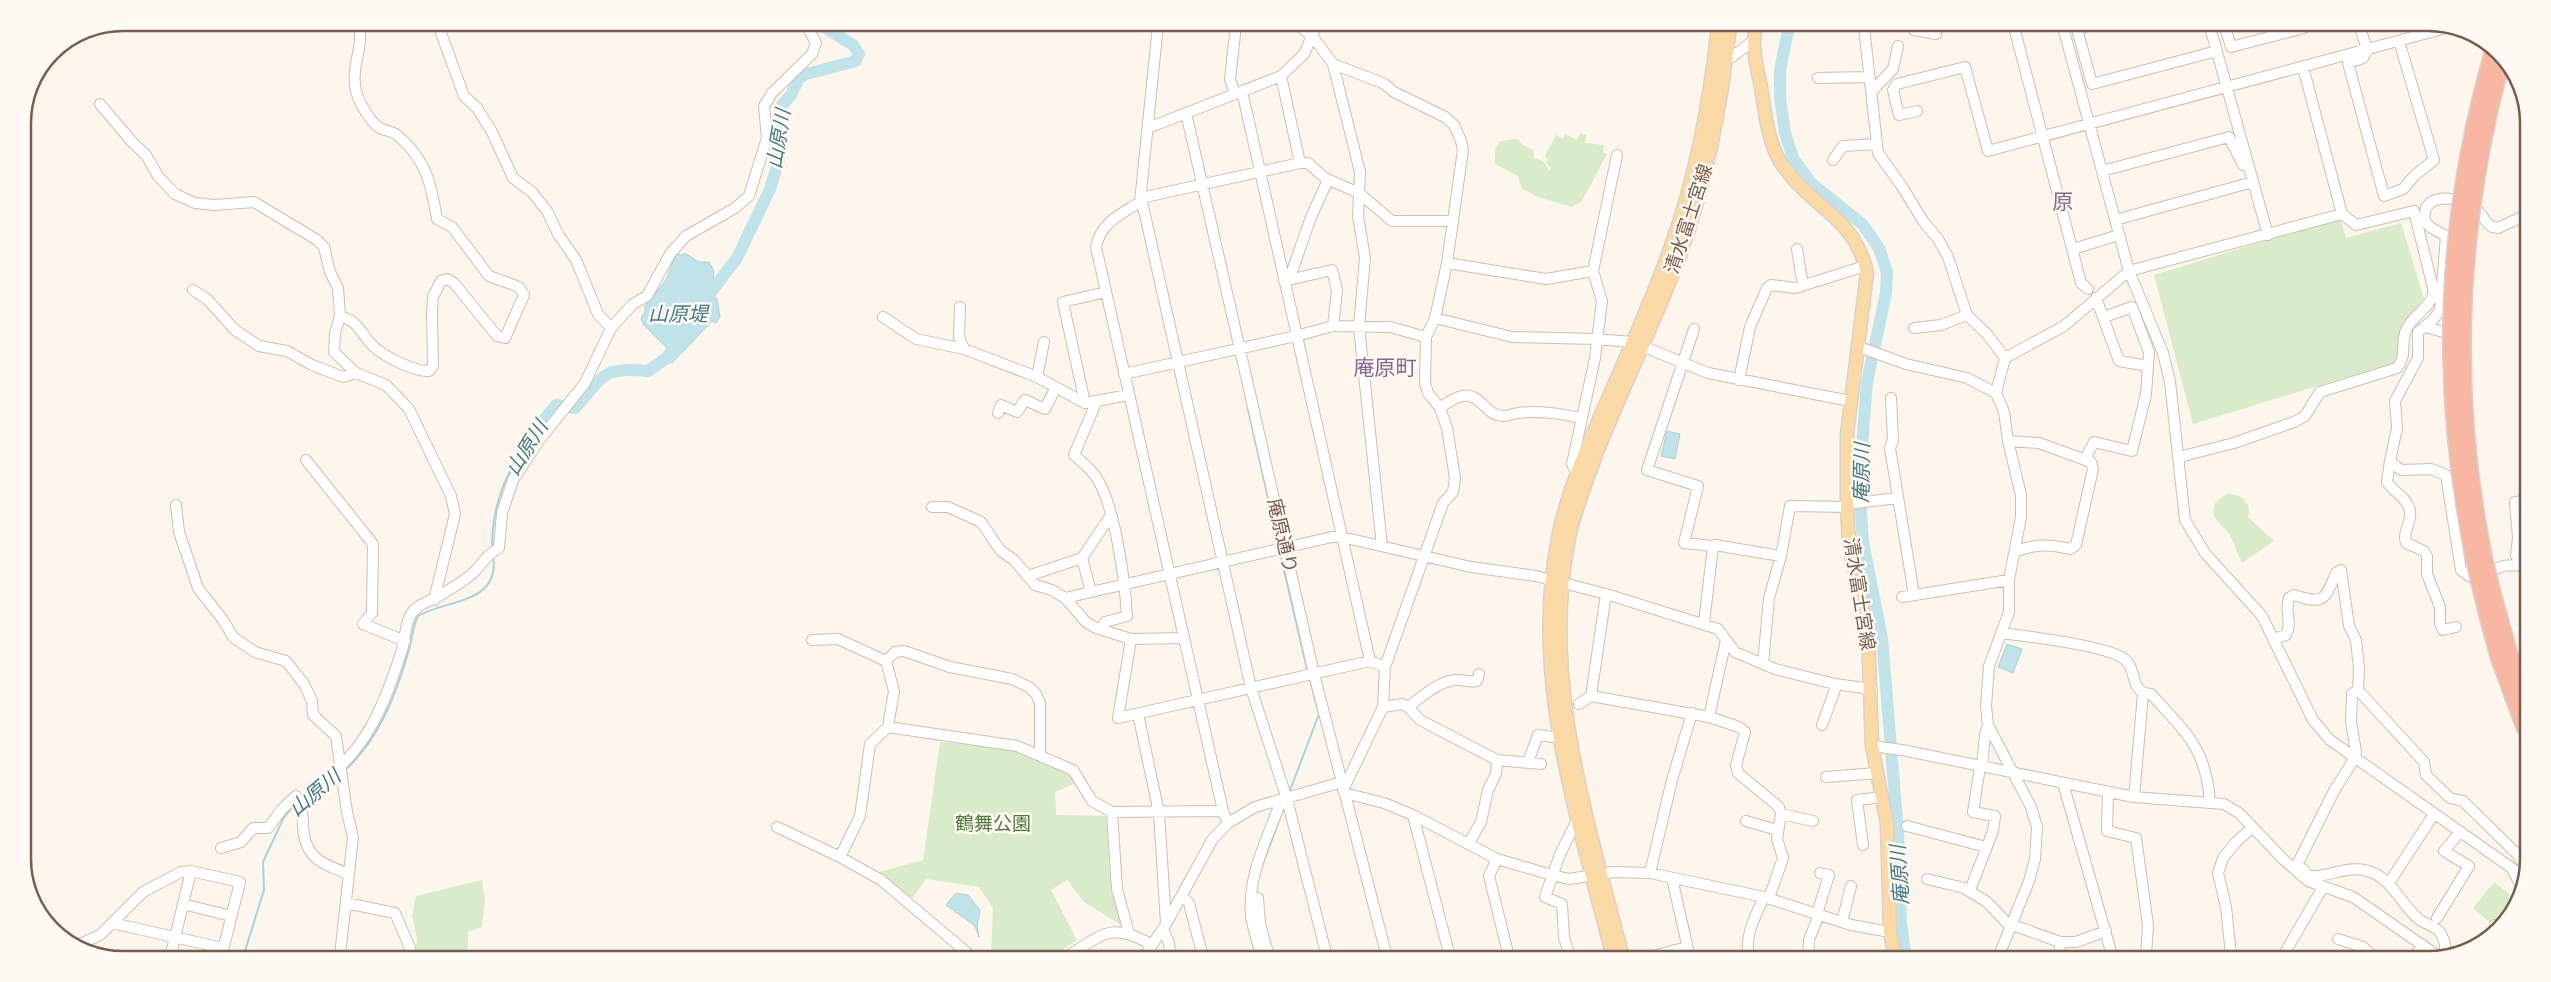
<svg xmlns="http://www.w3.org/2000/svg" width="2551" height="982" viewBox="0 0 2551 982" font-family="Karla,'Noto Sans JP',sans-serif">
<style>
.green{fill:#d8ecc9}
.water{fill:#bfe3e8;stroke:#a5d3da}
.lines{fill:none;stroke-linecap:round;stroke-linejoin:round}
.stream{stroke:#a5d3da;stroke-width:2}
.river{stroke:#bfe3e8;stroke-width:12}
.minor-casing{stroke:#d1beb0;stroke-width:12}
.major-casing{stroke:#dad1cd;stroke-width:15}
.highway-casing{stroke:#dad1cd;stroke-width:18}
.minor{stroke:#fff;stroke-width:10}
.major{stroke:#fbd9a5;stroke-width:12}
.highway{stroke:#f7b7a3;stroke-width:15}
.highway-bridge-casing{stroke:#dad1cd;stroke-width:18;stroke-linecap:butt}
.highway-bridge{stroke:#f7b7a3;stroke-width:15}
.labels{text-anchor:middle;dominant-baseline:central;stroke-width:5;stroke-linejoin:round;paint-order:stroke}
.street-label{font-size:19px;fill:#7a5c4d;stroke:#fffaf3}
.park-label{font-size:19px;fill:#537a41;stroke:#fffaf3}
.water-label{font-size:20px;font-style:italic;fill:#437c86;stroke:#fffaf3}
.quarter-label{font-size:21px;fill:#846695;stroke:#fffaf3}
.rim{fill:none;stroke:#7a5c4d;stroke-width:2.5}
</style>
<rect width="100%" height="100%" fill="#fdf6ec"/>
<!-- green -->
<path class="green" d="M1580 133 1586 135 1585 143 1604 145 1603 152 1607 154 1582 201 1572 207 1538 197 1522 189 1518 176 1495 164V150L1500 141 1517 139 1523 145 1533 150 1534 158 1543 161 1550 171 1551 168 1546 162 1548 160 1545 155 1556 135 1563 139 1565 134 1577 140Z
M2340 218 2346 238 2401 223 2424 299C2402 324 2402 326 2398 358L2393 363 2193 424 2154 275Z
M2226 494C2241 493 2252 502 2248 517L2274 541 2242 563C2237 554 2233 537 2226 530 2217 520 2210 518 2215 503Z
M940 742 1016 750 1071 775 1078 782 1055 792 1056 815 1106 816 1111 889 1121 925 1084 902 1067 880 1051 890 1077 940 1053 956H991L993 908 979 887 926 879 912 898 879 872 923 860Z
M482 880 485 900 482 927 468 932V948L460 955H415L417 938 412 916 416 896Z
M2494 882 2517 900 2499 925H2493L2473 908Z"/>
<!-- water -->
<path class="water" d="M685 253 699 262H709L714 271 712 294 717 299 720 317 716 323 712 321 672 363 663 354 667 348 643 324 641 318 645 312V306L666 280 676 254 682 255Z
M1667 431 1680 434 1675 459 1661 456Z
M2007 644 2022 649 2013 673 1998 667Z
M956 893 968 895 980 910 977 926 979 937 975 926 946 905Z"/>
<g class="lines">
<!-- stream -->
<path class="stream" d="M1248 409 1279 546
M492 549C492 504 505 475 530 437
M1280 553 1308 673
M344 771C378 741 396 695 408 653 412 641 412 628 418 616 447 599 501 604 493 556
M1289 793 1319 714 1310 680
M301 800 339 775
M1262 866 1284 807
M244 954 264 890 263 862 283 819 295 804"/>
<!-- river -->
<path class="river" d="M1789 26 1780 70V98L1785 133 1793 158 1811 183 1863 225 1879 248 1887 272 1886 293 1867 382 1859 485 1863 542 1882 638 1898 833 1901 923 1906 958
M704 301 737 258 770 189 779 160V121L782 105 791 95 799 78 806 74 856 61 859 54 853 45 819 24
M530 437 556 405 575 408C604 376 602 366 648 371L675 352 678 347"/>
<defs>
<path id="minor" d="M1158 25 1140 202C1120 215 1101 222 1096 247L1223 811 1228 823
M1298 25 1313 37 1333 64 1360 172 1358 216 1365 258 1359 327 1382 546
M1864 27 1878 153 1901 185 1923 221 1938 239 1948 257 1967 315 1987 334 2005 358 1996 393 2004 412 2008 441 2021 495V517L2009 580V612L1989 666 1986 706 1988 725 2031 807 2037 827 2035 859 2029 881 1998 958
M1915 27 1914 30 1936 34
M2014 27 2081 283 2088 289
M2063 27 2129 271 2163 353 2170 382 2185 520 2205 553 2262 616 2313 720 2330 740 2523 876
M2085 27 2077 29 2092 84 2217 51
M2210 27 2268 235
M2225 27 2231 47 2304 28
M2360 28 2367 49 2363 58 2348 63 2384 196 2403 189 2414 176 2434 160 2399 41
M441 33 464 96 477 108 492 132 513 178 532 192 547 211 558 234 576 260 598 314 611 328
M1727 55 1732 57 1754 40
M1333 64 1383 83 1394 92 1445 117 1454 125 1461 141 1463 150 1447 263 1435 318 1426 337 1425 383 1428 393 1440 408 1447 428 1455 478 1453 492 1443 503 1385 667 1383 707 1343 790
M1281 76 1300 163 1145 197 1140 202 1143 206 1251 688 1287 799 1327 957
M1818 78 1869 77
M1242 91 1370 661
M1871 92 1893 69 1898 46
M1235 94 1230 79 1236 25
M100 104 133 143 146 155 158 176 175 194 195 203 214 205 254 202 317 240 324 247 330 272 338 288 340 316 335 333 334 352 356 373 386 385 409 409 451 496 455 514 434 600
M1917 111 1899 115 1893 90 1897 84 1965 67 1988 151 2446 28
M1186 113 1314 674 1387 957
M1148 128 1281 76 1304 54 1317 25
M1833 160 1843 146 1877 144
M1300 163H1308L1325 178 1359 193 1392 221H1452
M2102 171 2229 137 2243 165 2247 166
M2115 220 2253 182
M2424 220 2430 227 2446 236 2440 310 2433 320 2418 332V358L2395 401 2397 428 2390 461 2401 470 2431 469 2446 475 2461 570C2483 588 2481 575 2500 567 2508 564 2517 565 2525 566
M2418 221 2424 220C2425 217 2425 211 2426 208 2436 190 2469 201 2479 212 2484 218 2486 223 2492 227L2498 228 2528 214
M1797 249 1803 286
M2073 249 2119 235
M1447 263 1546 279 1593 271
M1289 280 1311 217 1328 180
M1284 281 1332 270 1337 290 1333 326
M193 290 207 299 235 330 259 346 287 351 312 365 343 377 356 373
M2096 298 2119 361 2148 366
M960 307 959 337 964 349
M340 316C359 321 360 333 373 346 383 356 415 372 429 371L433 366 432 311 433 297 441 281 447 279 454 283 497 336 505 338 524 295 519 287 489 276 452 227 437 219C431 183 426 159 397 135 392 131 385 131 380 128 373 125 365 111 361 104 344 71 367 49 358 23
M883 317 916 339 964 349 1037 377
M1435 318 1512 337 1596 339 1632 342 1708 373 1850 401
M2426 327 2443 332
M1914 328 1941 325 1967 315
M1694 329 1647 470 1698 486 1684 543 1713 546 1704 623
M1044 342 1037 377 1085 403 1129 395
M1859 347 1906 364 1967 378 1996 393
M2005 358 2064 326 2129 271 2342 214
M1124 374 1296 336 1333 326 1390 327 1426 337
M1739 380 1750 327 1767 288 1771 285 1795 288 1865 266
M1891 398 1893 440 1890 448 1914 595
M1085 403 1063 302 1106 292
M1096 403 1074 455C1081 461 1088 467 1094 474 1115 501 1125 582 1127 616L1105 622 1101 630
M1440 408C1482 376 1478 416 1504 416 1509 416 1514 413 1519 413 1540 410 1561 414 1581 418
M998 413 1001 405 1017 412 1025 400 1045 409 1056 387
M2008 441 2039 443 2091 462 2093 469 2076 545 2070 549C2049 544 2036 544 2016 551
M2179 457 2234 443 2294 422 2305 416 2320 392 2397 368C2408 354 2400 345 2406 330 2413 314 2430 309 2434 292L2414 211 2356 225 2342 214 2303 67
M2085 459 2094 442 2132 451 2146 394 2149 352 2132 307 2104 317
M306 460 373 544 372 613 363 624 405 641
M2390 461 2387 482C2393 492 2408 498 2410 511 2412 522 2402 532 2406 543L2424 551 2427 556V574L2440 607V624L2443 630 2456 627
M1577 474 1572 464 1595 358 1602 301 1593 271 1617 155
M1847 504 1898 498
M176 505 179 532 198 588 223 620 233 637 255 652 286 661 304 684 312 701 313 715 336 736 347 812 353 837 340 955
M932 507H948L981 522 1000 550 1014 560 1035 585 1052 590 1065 598 1086 622 1096 628 1131 639 1183 638
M1713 546 1715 545 1781 556 1790 506 1847 507
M1082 558 1091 592
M2525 565 2516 556 2518 537 2515 502 2526 501
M1028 576 1082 558 1111 515
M1902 597 2009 580
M1065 598 1332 537H1342L1471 567 1536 576 1606 594 1718 629 1735 652 1775 669 1835 684 1872 689
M2001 633C2026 636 2105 646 2123 658 2139 669 2128 693 2151 694 2185 732 2206 747 2210 802
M1131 639 1118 718 1370 661 1385 667
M2273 639 2286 635C2293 623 2284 611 2289 598L2294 595C2324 605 2325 600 2336 573L2341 570 2349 626 2356 640 2359 669 2358 690 2424 762 2426 775 2450 798 2463 801 2517 854 2523 863
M812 640 838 639 886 661 895 652 904 651 950 667 1012 679 1029 687 1036 694 1040 703V756
M1726 640 1709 717 1739 727 1745 732 1736 765 1738 773 1779 807 1781 814 1777 839 1783 858 1769 898
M886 661 894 691 888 727
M1763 664 1769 598 1781 556
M1591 696 1709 717
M1579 704 1591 696 1606 594
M1383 707 1402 704 1408 707 1420 720 1497 760 1496 774 1488 790 1481 822 1469 843
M1408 707C1423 696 1436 683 1454 680 1462 679 1470 683 1477 681L1479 674
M1138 714 1159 813 1166 923
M1822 725 1837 684
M1872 746 1902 750 2134 797 2224 804 2239 813 2283 859 2308 881 2353 897 2438 956
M1497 760 1541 764
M1528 762 1538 735 1553 737 1558 736
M1982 767 1985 735 1988 725
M1826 777 1877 773
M2063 783 2113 959
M313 787C366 755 384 705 402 650 405 639 405 626 410 616 416 603 433 601 444 593 454 586 467 580 475 571 484 562 487 554 499 548L502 513 513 480 540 439 585 383 611 328 633 304 647 296 670 254 686 236 735 208 749 196 767 138 764 106 772 93 812 54 816 43 806 24
M2108 792 2107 831 2136 838 2148 925 2146 956
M1344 793 1384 803 1413 815 1497 859 1552 875 1569 879 1613 872 1650 873 1764 897 1851 925 1890 932
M2134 797 2143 694
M1112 812 1117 889 1129 933
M1781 814 1813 821
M1413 815 1450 957
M1746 821 1777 830
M1907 826 1986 847
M777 827 840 857 881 880 971 956
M1863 845 1857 800 1882 797
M221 848 241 842 253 828H268L282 809 296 796C302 807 303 815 303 827 305 858 322 864 349 874
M840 857 860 816 870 744 888 727 1017 746 1073 770 1092 801 1112 812 1223 811
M1497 859 1489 876 1509 957
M2512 869 2523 889
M2305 871 2297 865 2335 789 2355 758 2356 752 2351 722 2352 694 2358 690
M1650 873 1672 780 1692 713
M2311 876C2329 877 2347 866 2364 870 2393 876 2399 904 2420 920 2427 925 2435 926 2440 932 2444 939 2447 946 2444 954
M1672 878 1690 958
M1927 879 1964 888 1987 902 2007 923 2060 942H2076L2106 931
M2389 883 2434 814
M1970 890 1993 831 1995 816 1973 812 1980 767
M1182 896 1189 903 1203 957
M1258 898 1260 924 1269 957
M346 903 395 913 410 948 409 955
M183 904 231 916
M1817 914 1829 875 1820 873
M2437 918 2469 866 2444 851 2460 832
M1842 922 1851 886
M112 923 223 948
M2495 925 2498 927
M1163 929 1169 943 1170 957
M2338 939 2363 947 2376 959
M78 945 100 935 143 892 181 872 191 871 240 882 222 954
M86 951 100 954
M171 954 191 871
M2231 955 2226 907 2218 873 2223 858 2236 842 2252 828
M1068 956C1104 933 1112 922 1152 945
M2114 956H2283L2323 887
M1144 957 1166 924 1212 840 1228 823 1255 807 1342 782
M1261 957C1258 943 1253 929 1251 916 1247 876 1268 837 1281 801
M1570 957 1564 937 1562 904 1545 897 1560 854 1575 824 1579 822
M1645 958 1687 947
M1749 958C1744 936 1755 917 1764 897
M1808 958 1809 940 1819 915
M2059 959 2060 942
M2413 959 2423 945"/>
<path id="major" d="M1756 26C1751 46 1757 67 1761 87 1765 110 1767 140 1780 161 1808 207 1855 215 1867 273L1847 434V507L1849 544 1868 633 1872 746 1887 824 1890 932 1895 958
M1613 958C1579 819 1528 678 1559 533 1568 490 1586 450 1603 410 1626 357 1651 303 1670 249 1696 177 1710 102 1718 26
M1623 958C1588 820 1539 676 1570 533 1577 505 1588 477 1598 450 1622 390 1650 332 1674 271 1705 192 1721 111 1730 26"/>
<path id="highway" d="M2510 655 2524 696
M2499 659 2524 727"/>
</defs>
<!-- minor casing -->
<use href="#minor" class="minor-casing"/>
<!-- major casing -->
<use href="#major" class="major-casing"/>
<!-- highway casing -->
<use href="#highway" class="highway-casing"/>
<!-- minor -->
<use href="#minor" class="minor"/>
<!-- major -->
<use href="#major" class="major"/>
<!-- highway -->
<use href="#highway" class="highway"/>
<defs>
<path id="highway-bridge" d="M2493 51C2433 258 2439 454 2499 659
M2503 58C2458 222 2450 389 2484 556 2491 589 2501 622 2510 655"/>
</defs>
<!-- highway-bridge casing -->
<use href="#highway-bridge" class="highway-bridge-casing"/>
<!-- highway-bridge -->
<use href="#highway-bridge" class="highway-bridge"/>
</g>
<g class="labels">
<!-- street labels -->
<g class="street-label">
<text transform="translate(1689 219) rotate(-72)">清水富士宮線</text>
<text transform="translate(1282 536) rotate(77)">庵原通り</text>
<text transform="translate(1859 594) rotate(81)">清水富士宮線</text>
</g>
<!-- park labels -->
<g class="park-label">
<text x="993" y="824">鶴舞公園</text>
</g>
<!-- water labels -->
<g class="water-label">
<text transform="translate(779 139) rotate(-81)">山原川</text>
<text x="678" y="314">山原堤</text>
<text transform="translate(527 448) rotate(-58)">山原川</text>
<text transform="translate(1862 473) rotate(-89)">庵原川</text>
<text transform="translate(315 793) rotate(-40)">山原川</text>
<text transform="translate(1900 875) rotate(-94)">庵原川</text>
</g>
<!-- quarter labels -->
<g class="quarter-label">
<text x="2063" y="202">原</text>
<text x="1385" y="368">庵原町</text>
</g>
</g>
<!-- crop -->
<path d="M0 0H2551V982H0ZM123 31H2428A92 92 0 0 1 2520 123V859A92 92 0 0 1 2428 951H123A92 92 0 0 1 31 859V123A92 92 0 0 1 123 31Z" fill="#fffaf3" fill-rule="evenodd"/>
<path class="rim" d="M123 31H2428A92 92 0 0 1 2520 123V859A92 92 0 0 1 2428 951H123A92 92 0 0 1 31 859V123A92 92 0 0 1 123 31Z"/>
</svg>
